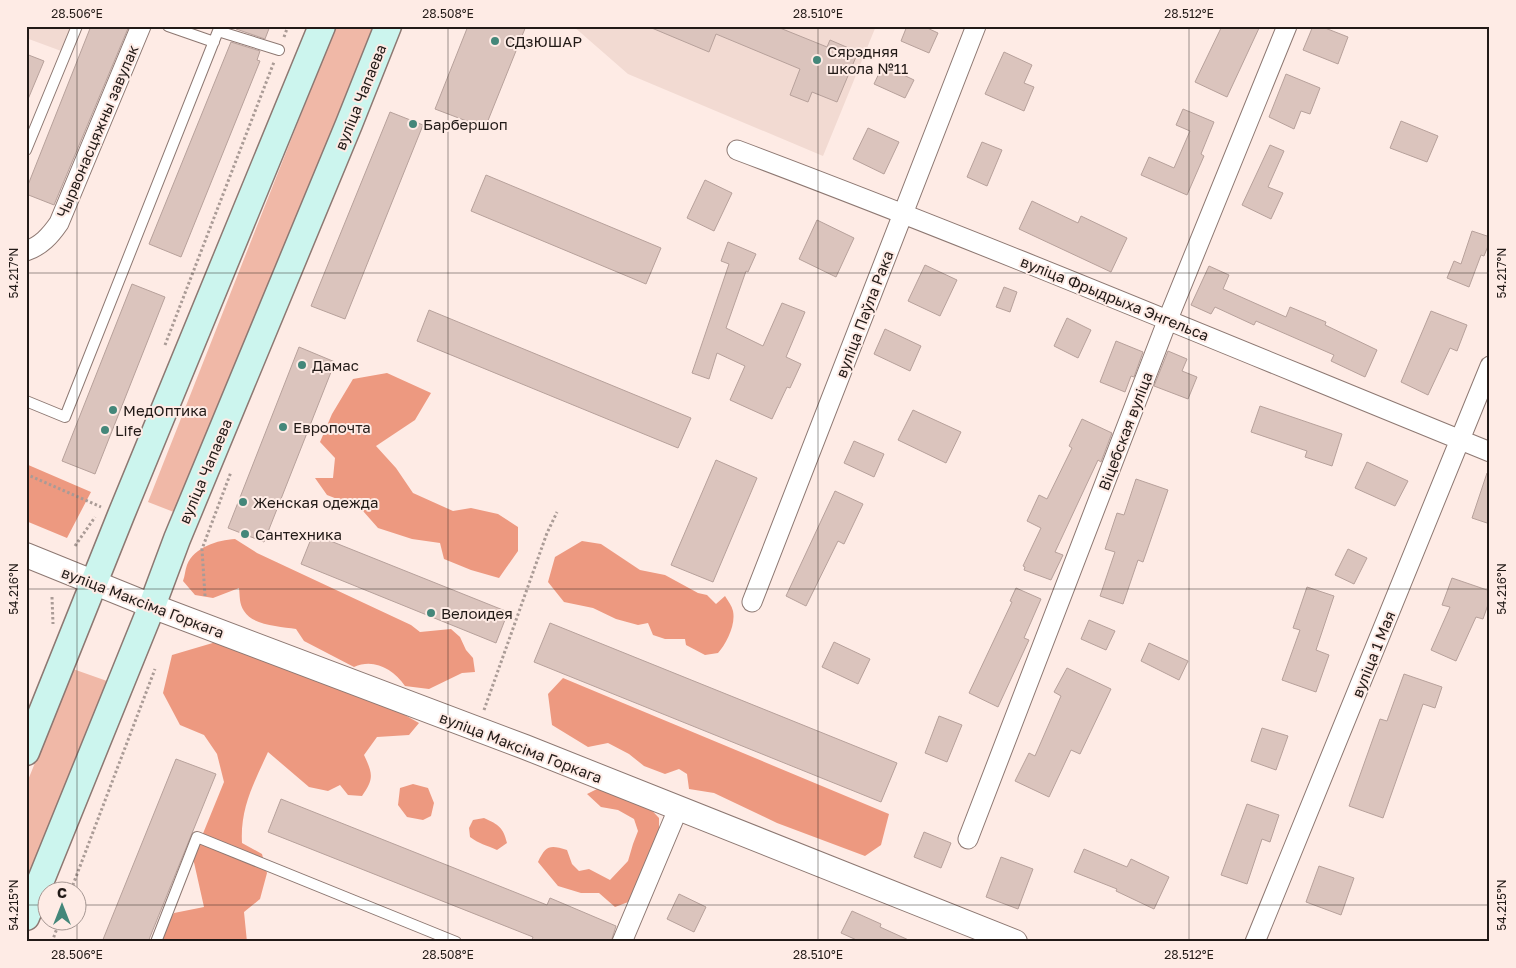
<svg xmlns="http://www.w3.org/2000/svg" width="1516" height="968" viewBox="0 0 1516 968" font-family="'Golos Text',sans-serif">
<style>
.built{fill:#f2dad2}
.green{fill:#f0b8a7}
.forest{fill:#ed9980}
.building{fill:#dbc4bd;stroke:#b7a19b}
.lines{fill:none;stroke-linecap:round;stroke-linejoin:round}
.service-casing{stroke:#8d7872;stroke-width:12}
.minor-casing{stroke:#8d7872;stroke-width:21}
.tertiary-casing{stroke:#8d7872;stroke-width:26}
.secondary-casing{stroke:#8d7872;stroke-width:29}
.path{stroke:#aa9b96;stroke-width:3;stroke-dasharray:2.5 2.5;stroke-linecap:butt}
.service{stroke:#fff;stroke-width:10}
.minor{stroke:#fff;stroke-width:19}
.tertiary{stroke:#fff;stroke-width:24}
.secondary{stroke:#ccf5ee;stroke-width:26}
.ticks{fill:none;stroke:#221a17;stroke-width:1;stroke-opacity:0.45}
.poi-dot{fill:#44877a;stroke:#feebe5;stroke-width:2}
.labels{text-anchor:middle;dominant-baseline:central;stroke-width:4;stroke-linejoin:round;paint-order:stroke}
.poi-label{font-size:15px;fill:#221a17;stroke:#feebe5;text-anchor:start}
.street-label{font-size:15px;fill:#221a17;stroke:#feebe5}
.neatline{fill:none;stroke:#221a17;stroke-width:2}
.ticks-label{font-size:12px;text-anchor:middle;fill:#221a17}
</style>
<rect width="100%" height="100%" fill="#feebe5"/>
<!-- built -->
<path class="built" d="M26 26H74L64 52 26 38Z
M573 26H876L823 156 628 74Z"/>
<!-- green -->
<path class="green" d="M336 26H380L184 516 148 502Z
M73 669 107 681 26 883V785Z"/>
<!-- forest -->
<path class="forest" d="M387 373 431 393 415 420 376 446 396 468 413 493 453 511 471 508 498 514 518 527V551L499 578 471 570 444 559 440 543 412 539 378 528 363 511 350 504 327 495 315 478H333L335 458 320 442 332 414 353 379Z
M26 464 91 492 67 538 26 521Z
M235 539 257 553 411 625 420 632 451 629 460 637 466 650 473 658 475 672 462 673 429 689 405 686C393 669 374 658 354 667L304 641 296 629C280 626 253 626 244 611 239 604 240 596 239 588L213 598 195 595 183 581C185 576 185 570 187 565 194 547 218 540 235 539Z
M582 541 601 544 640 570 665 575 698 593 707 595 716 604 725 596C728 601 732 606 733 611 736 625 726 644 718 653L705 655 686 645 685 639H665L653 635 648 623 638 625 616 619 593 608 564 602 548 582 555 557Z
M216 642 343 683 353 695 371 696 419 723 409 735 377 737 364 755C373 774 374 779 362 796L348 795 340 785 328 791 309 787 268 752C254 783 240 808 242 843L262 854 267 873 260 899 244 912 247 942H161L160 937 174 913 204 907 193 858 224 782 217 754 204 735 180 725 163 693 172 655Z
M563 678 889 814 881 845 865 856 777 823 714 793 689 789 687 774 679 769 665 774 644 766 629 754 608 743 588 747 552 725 548 694Z
M413 784 428 788 434 803 431 816 423 820 407 817 398 805 400 788Z
M599 788 643 801 659 818V829L631 901 615 907 599 893H581L558 886 538 862C546 845 550 845 567 850L572 864 579 871 589 869 610 880 628 861 633 844 638 831 634 819 618 810 601 807 587 794Z
M484 818C499 825 503 827 507 843L497 850C486 845 479 844 470 837L469 828 473 820Z"/>
<!-- building -->
<path class="building" d="M91 26H129L54 205 26 194V190Z
M237 26H270L265 39 236 29Z
M468 26H526L485 128 435 109Z
M647 26H775L827 47 830 40 858 52 837 102 812 92 808 102 790 95 800 69 716 34 709 52Z
M907 26H923L938 33 929 53 901 41Z
M1222 26H1260L1227 97 1195 82Z
M1313 26H1320L1348 37 1338 64 1303 50Z
M231 42 260 51 257 60 260 61 181 257 149 244Z
M1004 52 1032 65 1024 83 1034 87 1024 111 985 94Z
M26 54 44 61 26 104Z
M883 65 914 80 905 98 874 84Z
M1286 74 1320 88 1310 114 1301 111 1294 129 1269 117Z
M1183 109 1214 122 1201 154 1204 156 1187 195 1141 175 1149 157 1174 168 1190 131 1176 125Z
M390 112 423 125 345 319 311 306Z
M1401 121 1438 136 1427 162 1390 148Z
M868 128 899 142 884 174 853 159Z
M982 142 1002 150 987 186 967 177Z
M1270 145 1284 151 1268 187 1283 193 1271 219 1242 205Z
M486 175 661 248 646 284 471 211Z
M705 180 732 193 714 231 687 218Z
M1032 201 1078 223 1081 216 1127 238 1111 272 1019 229Z
M817 220 854 238 836 277 799 259Z
M1472 231 1490 237V241L1484 256 1481 255 1469 287 1447 278 1454 261 1461 264Z
M728 242 756 254 748 272 746 271 726 328 763 346 782 303 805 312 786 357 801 364 790 388 787 387 772 419 730 400 745 366 717 353 709 379 692 373 729 264 721 261Z
M925 265 957 280 940 316 908 301Z
M1209 266 1229 275 1223 289 1286 317 1290 307 1326 322 1325 325 1377 350 1365 377 1331 361 1334 355 1256 321 1254 325 1215 307 1211 314 1191 305Z
M132 284 165 297 95 474 62 461Z
M1004 287 1017 292 1010 312 996 307Z
M429 310 691 418 678 448 417 341Z
M1431 311 1467 325 1457 351 1450 348 1428 395 1401 382Z
M1067 318 1091 330 1078 358 1054 346Z
M885 329 921 346 910 371 874 354Z
M1116 341 1143 352 1134 377 1131 376 1125 392 1100 382Z
M299 347 335 362 264 542 228 528Z
M1168 351 1187 359 1182 371 1197 377 1188 399 1154 386Z
M1260 406 1342 434 1332 466 1305 457 1307 451 1251 432Z
M913 410 961 432 946 463 898 440Z
M1082 419 1112 433 1101 462 1098 460 1055 552 1063 555 1051 580 1024 570 1025 567 1023 566 1041 528 1027 521 1039 495 1047 499 1072 448 1069 446Z
M854 441 884 454 874 477 844 463Z
M716 460 757 478 713 582 671 565Z
M1367 462 1408 481 1395 506 1355 488Z
M1487 473 1490 474V524L1472 518Z
M1136 479 1168 490 1143 562 1138 560 1123 604 1100 596 1115 552 1105 549 1117 513 1124 515Z
M835 491 863 504 844 544 838 541 806 606 786 596Z
M313 534 508 612 496 643 301 564Z
M1348 549 1367 558 1354 584 1335 575Z
M1452 578 1490 591V599L1483 619 1476 617 1456 661 1431 650 1450 607 1442 605Z
M1307 587 1334 596 1316 650 1329 655 1316 692 1282 680 1300 630 1293 628Z
M1016 588 1041 599 1024 638 1029 640 998 707 969 693 1012 602 1010 601Z
M1089 620 1115 631 1106 650 1081 639Z
M550 623 897 763 881 802 534 662Z
M834 642 870 659 858 684 822 667Z
M1149 643 1188 661 1179 680 1141 661Z
M1067 668 1111 689 1080 754 1071 750 1049 797 1015 781 1029 753 1035 756 1061 696 1054 692Z
M1404 674 1442 687 1435 708 1423 704 1383 818 1349 806 1380 719 1387 721Z
M939 716 962 725 947 762 925 753Z
M1262 728 1288 736 1276 770 1251 761Z
M176 759 216 774 148 942H102Z
M281 799 547 905 550 898 616 926 611 942H531L533 937 268 832Z
M1247 804 1279 815 1270 842 1262 839 1247 884 1221 875Z
M924 832 951 843 941 868 914 857Z
M1084 849 1127 867 1131 859 1169 877 1154 909 1116 891 1117 889 1074 872Z
M1001 857 1033 869 1018 909 986 897Z
M1319 866 1354 878 1341 915 1306 902Z
M679 894 706 907 694 932 667 919Z
M852 911 881 924 880 927 913 942H861L841 933Z"/>
<g class="lines">
<defs>
<path id="service" d="M168 26 214 42
M26 150 77 26
M26 401 65 417 218 31 279 50
M156 942 197 837 456 942"/>
<path id="minor" d="M737 150C990 245 1239 350 1490 452
M26 251C41 246 50 236 59 223L141 26
M752 602 976 26
M968 839 1168 319 1287 26
M622 942 678 809
M1255 942 1490 366"/>
<path id="tertiary" d="M26 555 152 606 525 747 1015 942"/>
<path id="secondary" d="M26 752 121 515 322 26
M26 917 152 606 177 539 349 124 388 26"/>
</defs>
<!-- service casing -->
<use href="#service" class="service-casing"/>
<!-- minor casing -->
<use href="#minor" class="minor-casing"/>
<!-- tertiary casing -->
<use href="#tertiary" class="tertiary-casing"/>
<!-- secondary casing -->
<use href="#secondary" class="secondary-casing"/>
<!-- path -->
<path class="path" d="M284 37 288 26
M165 345 274 62
M26 474 101 507
M75 546 95 517
M205 596 202 549 231 472
M52 597 53 624
M484 710 547 533 557 512
M71 890 155 669
M52 942 60 920"/>
<!-- service -->
<use href="#service" class="service"/>
<!-- minor -->
<use href="#minor" class="minor"/>
<!-- tertiary -->
<use href="#tertiary" class="tertiary"/>
<!-- secondary -->
<use href="#secondary" class="secondary"/>
</g>
<!-- ticks -->
<path class="ticks" d="M77 26V890M448 26V942M818 26V942M1189 26V942M26 273H1490M26 589H1490M26 905H48M78 905H1490M77 920V942"/>
<!-- markers -->
<g class="poi-dot">
<circle cx="495" cy="41" r="5"/>
<circle cx="817" cy="60" r="5"/>
<circle cx="413" cy="124" r="5"/>
<circle cx="302" cy="365" r="5"/>
<circle cx="113" cy="410" r="5"/>
<circle cx="283" cy="427" r="5"/>
<circle cx="105" cy="430" r="5"/>
<circle cx="243" cy="502" r="5"/>
<circle cx="245" cy="534" r="5"/>
<circle cx="431" cy="613" r="5"/>
</g>
<g class="labels">
<!-- poi labels -->
<g class="poi-label">
<text x="505" y="41">СДзЮШАР</text>
<text x="827" y="51">Сярэдняя<tspan x="827" dy="17">школа №11</tspan></text>
<text x="423" y="124">Барбершоп</text>
<text x="312" y="365">Дамас</text>
<text x="123" y="410">МедОптика</text>
<text x="293" y="427">Европочта</text>
<text x="115" y="430">Life</text>
<text x="253" y="502">Женская одежда</text>
<text x="255" y="534">Сантехника</text>
<text x="441" y="613">Велоидея</text>
</g>
<!-- street labels -->
<g class="street-label">
<text transform="translate(360 97) rotate(-68)">вуліца Чапаева</text>
<text transform="translate(97 131) rotate(-67)">Чырвонасцяжны завулак</text>
<text transform="translate(1115 298) rotate(22)">вуліца Фрыдрыха Энгельса</text>
<text transform="translate(864 314) rotate(-69)">вуліца Паўла Рака</text>
<text transform="translate(1125 431) rotate(-69)">Віцебская вуліца</text>
<text transform="translate(205 471) rotate(-67)">вуліца Чапаева</text>
<text transform="translate(143 602) rotate(21)">вуліца Максіма Горкага</text>
<text transform="translate(1373 654) rotate(-68)">вуліца 1 Мая</text>
<text transform="translate(521 747) rotate(21)">вуліца Максіма Горкага</text>
</g>
</g>
<!-- border -->
<rect width="1516" height="968" fill="none" stroke="#feebe5" stroke-width="55"/>
<!-- north arrow -->
<g transform="translate(62 906)"><circle r="24" fill="#feebe5" stroke="#a69793"/>
<path d="M0-4L9 19L0 12L-9 19Z" fill="#44877a"/>
<text y="-8" font-size="14" font-weight="bold" text-anchor="middle" fill="#221a17">С</text>
</g>
<rect x="28" y="28" width="1460" height="912" class="neatline"/>
<g class="ticks-label">
<text x="77" y="18">28.506°E</text>
<text x="448" y="18">28.508°E</text>
<text x="818" y="18">28.510°E</text>
<text x="1189" y="18">28.512°E</text>
<text transform="translate(14 273) rotate(-90)" y="4">54.217°N</text>
<text transform="translate(1502 273) rotate(-90)" y="4">54.217°N</text>
<text transform="translate(14 589) rotate(-90)" y="4">54.216°N</text>
<text transform="translate(1502 589) rotate(-90)" y="4">54.216°N</text>
<text transform="translate(14 905) rotate(-90)" y="4">54.215°N</text>
<text transform="translate(1502 905) rotate(-90)" y="4">54.215°N</text>
<text x="77" y="959">28.506°E</text>
<text x="448" y="959">28.508°E</text>
<text x="818" y="959">28.510°E</text>
<text x="1189" y="959">28.512°E</text>
</g>
</svg>
